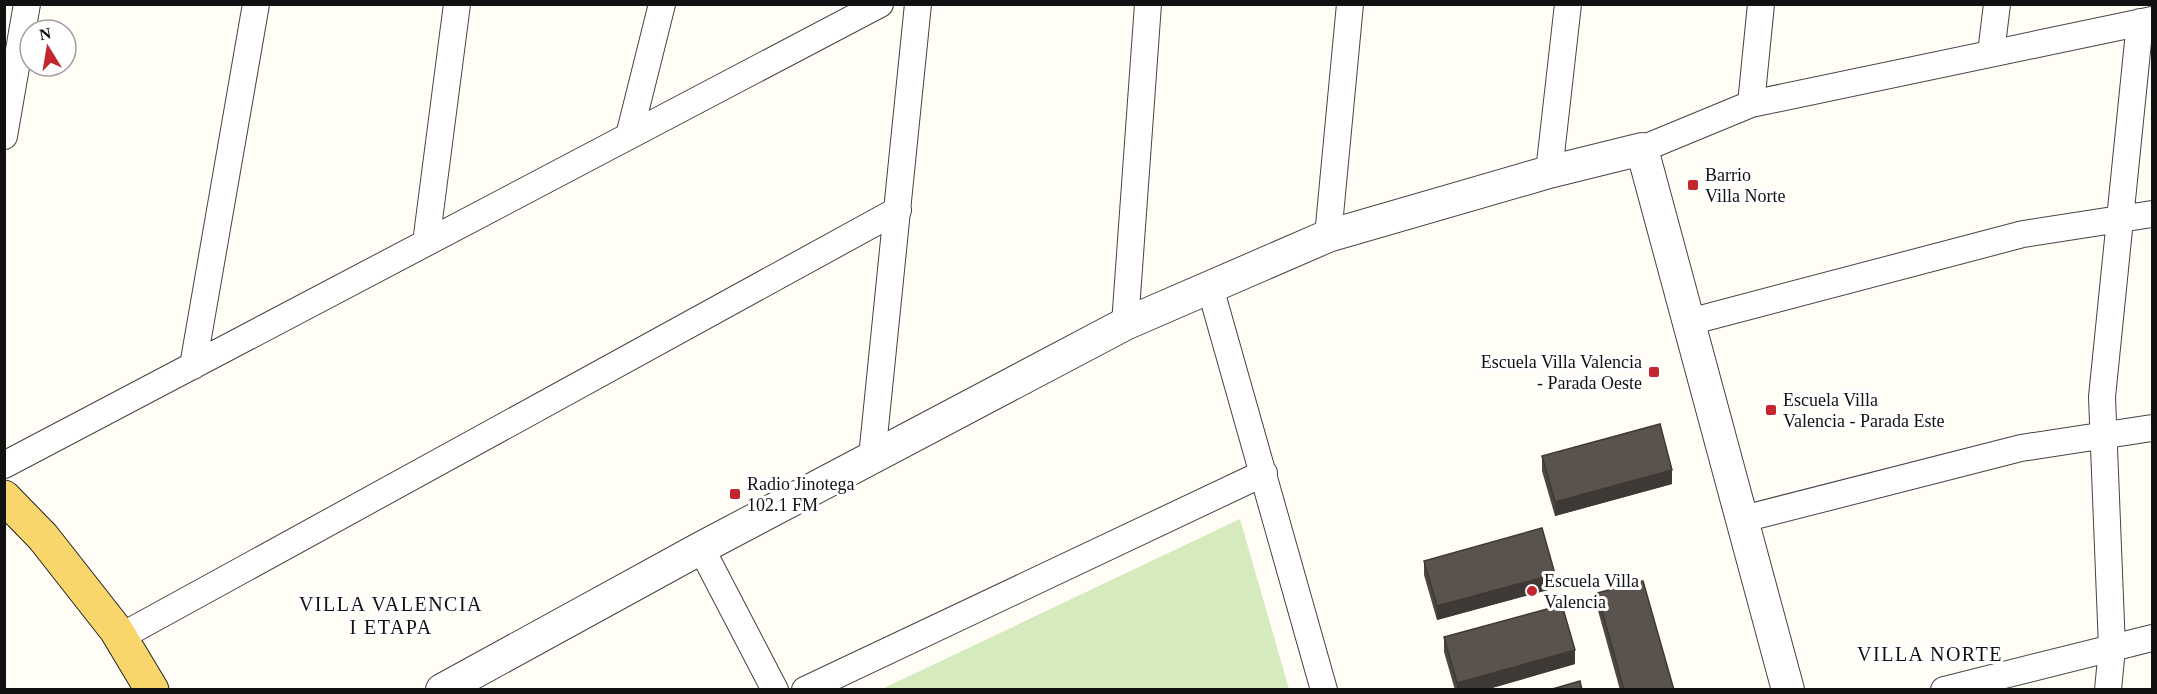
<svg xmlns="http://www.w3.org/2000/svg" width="2157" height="694" viewBox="0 0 2157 694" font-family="Georgia,serif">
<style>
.green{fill:#d5ebbd}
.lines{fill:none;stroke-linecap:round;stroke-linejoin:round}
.minor-casing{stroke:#444;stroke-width:28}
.tertiary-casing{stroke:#444;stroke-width:34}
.primary-casing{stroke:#222;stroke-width:35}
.minor{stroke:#fff;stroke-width:26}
.tertiary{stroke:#fff;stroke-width:32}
.primary{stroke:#f9d66b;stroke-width:33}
.wall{fill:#4d4742}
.shaded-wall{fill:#3f3936}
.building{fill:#5a524d;stroke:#3f3936;stroke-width:1.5}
.poi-dot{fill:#c4262e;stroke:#fff;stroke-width:2}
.labels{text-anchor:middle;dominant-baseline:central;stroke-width:6;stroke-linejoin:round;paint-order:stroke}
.poi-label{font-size:18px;fill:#111;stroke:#fff;text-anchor:start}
.neighbourhood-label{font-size:20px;letter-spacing:1.5px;fill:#111;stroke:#fff}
</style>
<rect width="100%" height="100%" fill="#fffdf5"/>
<!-- green -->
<path class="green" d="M1240 519 1289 689H882Z"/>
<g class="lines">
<defs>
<path id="minor" d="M1991 53 1997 4
M1751 104 1761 4
M4 136 27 4
M629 136 662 4
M1642 149 1751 104 2152 20
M1549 172 1568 4
M1328 236 1350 4
M426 243 457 4
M1210 287 1324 690
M1689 322 2023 234 2152 214
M1125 324 1148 4
M193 366 256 4
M872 457 918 4
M4 465 880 4
M1743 519 2021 448 2152 428
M701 548 775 690
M120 637 898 210
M805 690 1264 473
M1944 690 2152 638
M2108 690 2112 648 2102 397 2140 22"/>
<path id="tertiary" d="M442 690 701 548 1125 324 1328 236 1549 172 1642 149 1788 690"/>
<path id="primary" d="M4 497 43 537 116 630 152 690"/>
</defs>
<!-- minor casing -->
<use href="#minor" class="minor-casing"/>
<!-- tertiary casing -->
<use href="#tertiary" class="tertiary-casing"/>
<!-- primary casing -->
<use href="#primary" class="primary-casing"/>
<!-- minor -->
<use href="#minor" class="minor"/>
<!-- tertiary -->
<use href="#tertiary" class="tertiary"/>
<!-- primary -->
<use href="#primary" class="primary"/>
</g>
<!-- wall -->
<path class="wall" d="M1542 456 1672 484 1555 516 1542 471Z
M1424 561 1555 588 1437 620 1424 575Z
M1597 593 1674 690H1620L1597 607Z
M1444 637 1575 664 1485 690H1455L1444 652Z"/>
<!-- shaded-wall -->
<path class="shaded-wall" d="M1672 470V484L1555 516V502Z
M1555 574V588L1437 620V606Z
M1575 650V664L1485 690H1457V683Z"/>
<!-- building -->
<path class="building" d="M1660 424 1672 470 1555 502 1542 456Z
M1542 528 1555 574 1437 606 1424 561Z
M1643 581 1674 690H1624L1597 593Z
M1562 605 1575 650 1457 683 1444 637Z
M1580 681 1582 690H1549Z"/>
<!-- markers -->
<g class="poi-dot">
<rect x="1687" y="179" width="12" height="12" rx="3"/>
<rect x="1648" y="366" width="12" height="12" rx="3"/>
<rect x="1765" y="404" width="12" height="12" rx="3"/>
<rect x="729" y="488" width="12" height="12" rx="3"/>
<circle cx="1532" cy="591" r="6"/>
</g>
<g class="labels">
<!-- poi labels -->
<g class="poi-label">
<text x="1705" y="175">Barrio<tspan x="1705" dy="21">Villa Norte</tspan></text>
<text x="1642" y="362" text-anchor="end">Escuela Villa Valencia<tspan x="1642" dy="21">- Parada Oeste</tspan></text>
<text x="1783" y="400">Escuela Villa<tspan x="1783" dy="21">Valencia - Parada Este</tspan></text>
<text x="747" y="484">Radio Jinotega<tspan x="747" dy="21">102.1 FM</tspan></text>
<text x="1544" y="581">Escuela Villa<tspan x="1544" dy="21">Valencia</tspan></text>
</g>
<!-- neighbourhood labels -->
<g class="neighbourhood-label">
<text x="391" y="604">VILLA VALENCIA<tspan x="391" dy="23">I ETAPA</tspan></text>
<text x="1930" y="654">VILLA NORTE</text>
</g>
</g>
<!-- border -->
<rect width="2157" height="694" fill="none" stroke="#111111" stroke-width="12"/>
<!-- north arrow -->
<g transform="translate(48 48) rotate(349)"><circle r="28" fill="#ffffff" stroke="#a0a0a0" stroke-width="1.5"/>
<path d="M0-4.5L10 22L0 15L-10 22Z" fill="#c4262e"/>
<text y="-9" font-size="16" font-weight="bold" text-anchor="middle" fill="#111111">N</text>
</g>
</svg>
